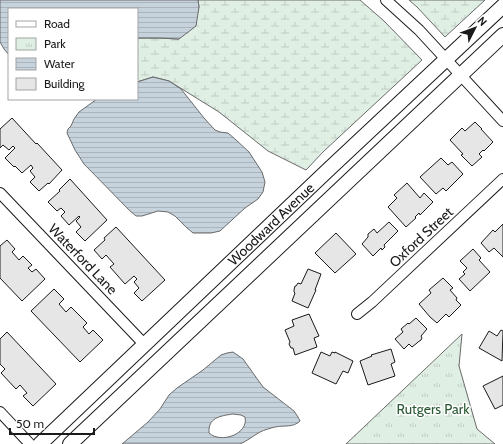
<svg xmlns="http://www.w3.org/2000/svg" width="503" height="444" viewBox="0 0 503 444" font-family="Cabin,sans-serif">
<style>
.wetland{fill:url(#wetland-marsh);stroke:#6a6a6a}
.park{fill:url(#park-tufts);stroke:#6a6a6a}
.water{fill:url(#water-rules);stroke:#6a6a6a;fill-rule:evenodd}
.building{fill:#e6e6e6;stroke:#1a1a1a}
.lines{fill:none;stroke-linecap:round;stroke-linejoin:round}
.street-casing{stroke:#1a1a1a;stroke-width:12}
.secondary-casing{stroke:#1a1a1a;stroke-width:16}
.street{stroke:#fff;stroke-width:10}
.secondary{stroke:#fff;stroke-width:14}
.labels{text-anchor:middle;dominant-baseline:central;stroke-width:3;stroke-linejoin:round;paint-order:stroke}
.street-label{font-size:14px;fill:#1a1a1a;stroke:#fff}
.park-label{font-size:14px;fill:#2b5a34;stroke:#fff}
</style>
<defs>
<pattern id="wetland-marsh" width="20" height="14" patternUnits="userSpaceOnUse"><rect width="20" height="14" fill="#e0efe3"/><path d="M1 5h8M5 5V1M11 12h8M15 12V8" fill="none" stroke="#c0ccc2"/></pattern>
<pattern id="park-tufts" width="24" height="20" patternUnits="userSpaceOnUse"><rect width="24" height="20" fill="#e0efe3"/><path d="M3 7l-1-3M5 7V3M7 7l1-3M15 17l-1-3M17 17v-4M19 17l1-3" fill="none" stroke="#c0ccc2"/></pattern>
<pattern id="water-rules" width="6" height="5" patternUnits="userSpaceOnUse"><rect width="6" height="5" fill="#c6d2dc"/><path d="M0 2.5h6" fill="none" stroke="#aab4bc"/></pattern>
</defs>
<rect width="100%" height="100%" fill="#fff"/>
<!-- wetland -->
<path class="wetland" d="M198 0H360L384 21 422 60 324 151 306 170 268 151 219 112 169 81 153 77 137 82V38H158L179 39 199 7Z
M409 0H485L445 37 417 7Z"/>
<!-- park -->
<path class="park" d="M462 334 459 366 477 429 495 444H346Z"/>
<!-- water -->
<path class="water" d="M0 0H198L199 7 196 26 179 39 158 38H137V9H9V55L4 49 0 42Z
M153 77 169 81 181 89 204 118 215 130 220 132 228 133 235 139 249 152 262 172 265 182 263 192 258 199 245 208 220 231 211 233H193L186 227 175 216 168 212 158 211 142 216H136L129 210 84 164 75 150 67 133 68 129 71 126 74 119 79 112 97 99H137V82Z
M233 352 243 359 263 387 294 411 298 417 300 421C293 428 284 425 275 427 271 428 264 430 260 432 253 436 247 441 240 444H122L148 422 160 409 169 395 177 388 203 370 221 355 227 353ZM233 414 241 415 245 417C249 434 221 444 209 433 208 418 219 416 233 414Z"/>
<!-- building -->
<path class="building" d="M12 118 36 144 37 143 62 170 49 184 48 183 39 191 30 182 35 177 30 171 33 168 31 165 22 173 15 166 14 167 5 158 15 148 13 146 9 150 3 145 0 148V129Z
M475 122 482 129H481L493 142 484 151 483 150 479 154 482 157 472 166 461 155 463 154 450 140 462 128 465 131Z
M441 158 448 165 452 162 463 174 446 191 443 188 436 194 420 177Z
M70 179 107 220 85 241 76 232 81 227 76 221 80 217 79 216 69 225 61 216 65 212 61 208 57 211 48 202 60 191 59 190Z
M407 183 420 198 424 193 433 202 420 215 419 213 415 217 416 218 406 227 388 207 397 198 394 195Z
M389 222 398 231 384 245 385 247 382 250 381 248 373 256 362 244 368 237V234L374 229 377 233Z
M503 224V257L494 248 489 252 481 243 493 230 495 232Z
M116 227 165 280 142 301 134 293 139 288 134 282 137 279 134 276 125 284 110 267 114 264 106 255 102 259 94 250 105 240 104 238Z
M336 233 356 254 335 273 315 253Z
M7 240 15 249 12 252 19 260 23 256 32 265 28 268 32 272 36 269 45 279 22 301 0 278V246Z
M473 249 481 258 479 260 490 272 470 291 459 279 465 274 463 272 467 268 460 261Z
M308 269 321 274 315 290H316L308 308 292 301 295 293 294 292V290L295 286H296L298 283 301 284Z
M443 278 453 288 450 290 457 298 456 300 461 305 449 317 446 314 437 323 430 317 419 304 431 293 429 290Z
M54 289 64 299 59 304 66 312 71 307 87 323 83 327 89 334 93 330 103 340 80 362 31 311Z
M309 314 319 336 314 338 317 347 295 355 293 348H291L289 344 290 342 285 330 294 326 292 320Z
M416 318 427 329 421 336 422 338 421 340 418 342 417 343 412 347 409 344 404 349 395 339 403 332 401 329 408 323 409 324Z
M501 330 503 331 502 361 479 348 489 331 497 336Z
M7 332 56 384 33 406 23 396 27 393 20 385 16 389 1 373 5 369 0 364V339Z
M391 349 395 362 391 364 395 376 368 385 360 361 372 356 371 355Z
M321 352 330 356 332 352 335 353V352L353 361 348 373 343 371 336 384 312 373Z
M503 376V405L495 409 483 386Z"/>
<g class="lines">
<defs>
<path id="street" d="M386 0 419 30 503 121
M0 193 145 345
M357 314 372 302 503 179
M0 412 30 444"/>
<g id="secondary">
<path id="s1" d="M40 444C136 353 232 261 328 170 386 115 445 61 503 6"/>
<path d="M70 444 503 35"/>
</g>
</defs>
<!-- street casing -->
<use href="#street" class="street-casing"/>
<!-- secondary casing -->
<use href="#secondary" class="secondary-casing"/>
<!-- street -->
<use href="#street" class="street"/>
<!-- secondary -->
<use href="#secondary" class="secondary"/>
</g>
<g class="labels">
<!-- street labels -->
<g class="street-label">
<text stroke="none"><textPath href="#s1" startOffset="319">Woodward Avenue</textPath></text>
<text transform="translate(421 237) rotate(-43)">Oxford Street</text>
<text transform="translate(83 259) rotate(46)">Waterford Lane</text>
</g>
<!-- park labels -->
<g class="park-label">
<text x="433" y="409">Rutgers Park</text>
</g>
</g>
<!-- legend -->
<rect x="8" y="8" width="130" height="92" fill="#ffffff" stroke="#a3a3a3"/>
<rect x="16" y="21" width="20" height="6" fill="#ffffff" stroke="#a3a3a3"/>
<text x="44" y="28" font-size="12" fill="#1a1a1a">Road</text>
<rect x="16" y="38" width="20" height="12" fill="url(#park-tufts)" stroke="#a3a3a3"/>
<text x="44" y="48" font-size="12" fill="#1a1a1a">Park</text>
<rect x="16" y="58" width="20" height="12" fill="url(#water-rules)" stroke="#a3a3a3"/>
<text x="44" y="68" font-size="12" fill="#1a1a1a">Water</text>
<rect x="16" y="78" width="20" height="12" fill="#e6e6e6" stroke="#a3a3a3"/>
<text x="44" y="88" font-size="12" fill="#1a1a1a">Building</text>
<!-- north arrow -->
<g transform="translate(475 28) rotate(48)" stroke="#ffffff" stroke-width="3" paint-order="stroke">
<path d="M0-3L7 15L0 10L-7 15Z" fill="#1a1a1a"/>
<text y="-6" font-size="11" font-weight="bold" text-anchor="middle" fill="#1a1a1a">N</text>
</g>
<!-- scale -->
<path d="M10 428v6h84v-6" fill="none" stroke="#1a1a1a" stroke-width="2"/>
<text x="16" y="428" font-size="12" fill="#1a1a1a" stroke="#ffffff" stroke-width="3" paint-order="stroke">50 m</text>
</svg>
